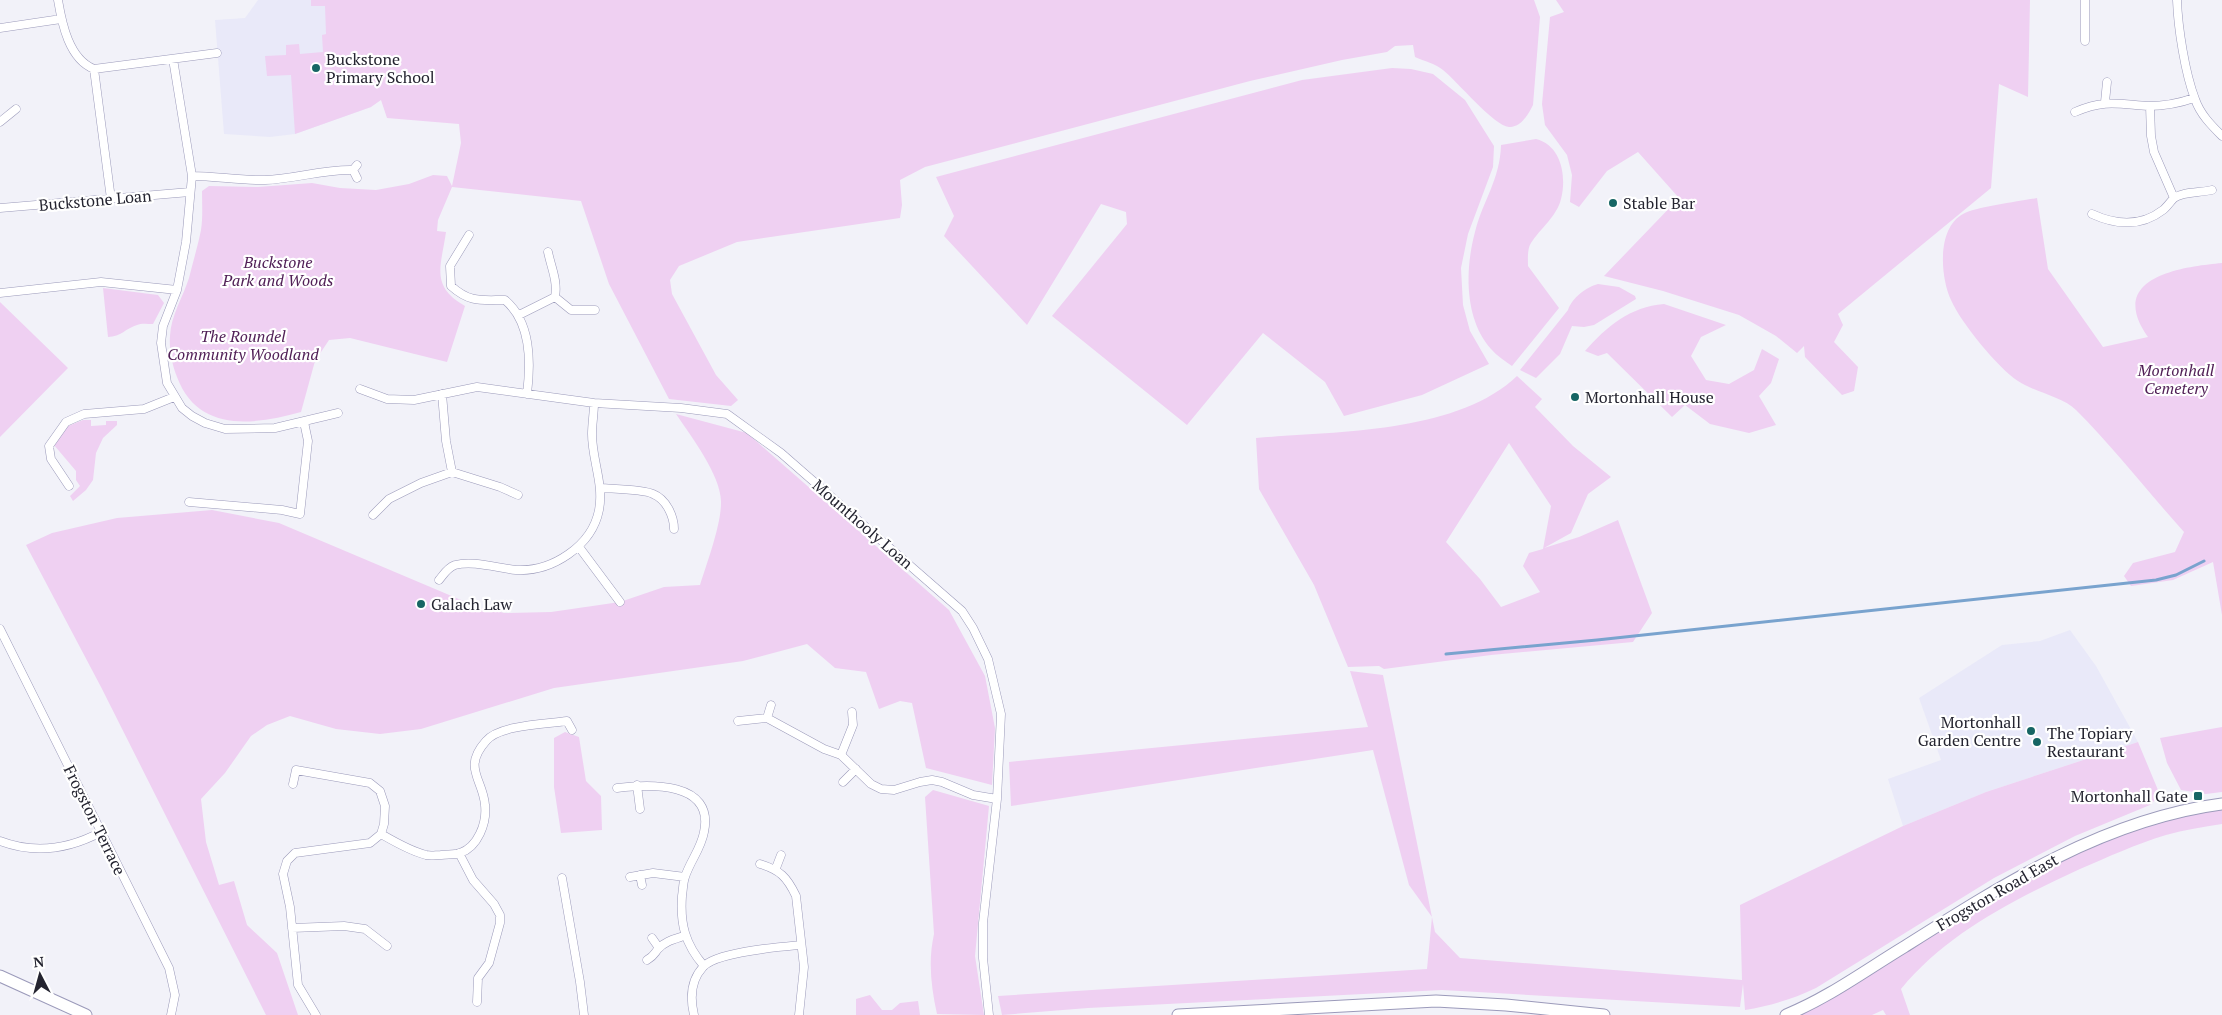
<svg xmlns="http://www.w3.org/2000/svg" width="2222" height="1015" viewBox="0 0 2222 1015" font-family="'PT Serif',serif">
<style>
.built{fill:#e9e9f9}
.green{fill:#efd0f2;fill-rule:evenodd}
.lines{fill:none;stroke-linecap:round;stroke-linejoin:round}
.stream{stroke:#79a3ce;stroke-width:3}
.street-casing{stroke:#9b9aba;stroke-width:9}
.secondary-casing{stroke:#9b9aba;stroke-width:13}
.street{stroke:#fff;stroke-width:8}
.secondary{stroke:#fff;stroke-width:11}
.poi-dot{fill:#166564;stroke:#fff;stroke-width:2}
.labels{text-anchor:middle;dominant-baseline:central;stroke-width:4.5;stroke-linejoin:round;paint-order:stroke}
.poi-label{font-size:16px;fill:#242430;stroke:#fff;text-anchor:start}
.street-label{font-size:16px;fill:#242430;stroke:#fff}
.park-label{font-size:16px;font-style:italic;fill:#512057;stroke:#fff}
</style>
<rect width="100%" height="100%" fill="#f2f2f9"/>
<!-- built -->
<path class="built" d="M258 0H377L371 107 295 134 270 137 224 134 215 20 245 18Z
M2070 630 2096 666 2138 742 1986 792 1903 826 1888 779 1941 760 1919 698 2002 645 2040 641Z"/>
<!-- green -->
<path class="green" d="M311 0H1534L1540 17 1533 105C1529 113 1521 128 1509 127 1494 126 1457 81 1443 70 1436 64 1424 61 1415 57L1413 45 1395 46 1387 52 1342 60 1250 81 925 167 900 180 902 205 900 218 737 242 679 266 670 280 672 294 716 375 738 400 731 406 669 399 609 284 581 201 452 187 438 220 437 231 446 232C441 267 430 286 465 306L447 362 350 338 329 340 315 361 301 412C254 425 198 433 177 377 172 364 169 350 170 336 171 315 183 297 189 278 193 262 198 245 201 230 203 217 202 204 202 191L209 186 258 187 312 183 340 188 376 190 409 184 433 175 447 176 452 186 461 143 459 124 387 118 381 100 371 107 295 134 291 75 267 76 265 56 286 55V45L299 44 300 54 323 52 322 35 326 34 325 6H311Z
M1556 0H2030L2028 97 1999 84 1991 188 1838 314 1843 325 1834 342 1858 367 1854 391 1842 395 1805 357 1804 346 1797 353 1776 336 1739 315 1663 291 1604 276 1679 198 1638 152 1607 171 1579 207 1570 202 1572 175 1567 155 1545 125 1542 104 1550 17 1564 12Z
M1392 68 1411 69 1433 74 1465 100 1494 146 1493 167 1468 234 1461 268 1463 305 1470 331 1489 364 1422 395 1344 416 1325 382 1263 333 1187 425 1052 316 1127 224 1126 212 1101 204 1027 325 944 236 954 216 936 177 1302 80Z
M1536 139C1561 145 1567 176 1561 199 1557 216 1540 229 1531 243 1527 249 1528 259 1528 266L1559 308 1512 366C1505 361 1497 356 1491 349 1464 319 1465 269 1475 232 1483 200 1500 180 1501 145Z
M2037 198 2048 269 2103 347 2148 337C2106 278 2179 267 2222 263V615L2213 562 2173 580 2131 586 2124 576 2133 563 2175 552 2184 532C2148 492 2114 448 2076 410 2063 397 2034 392 2018 381 1998 368 1961 323 1951 300 1940 276 1937 228 1963 214 1975 207 2021 201 2037 198Z
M1598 284 1619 287 1635 296 1636 299 1594 325 1584 327 1572 326 1560 354 1536 378 1520 370 1568 310C1572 298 1586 287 1598 284Z
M103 288 158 295 164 303 153 324C148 324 141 323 137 325 126 328 121 337 108 337Z
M0 302 68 368 0 437Z
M1664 304 1726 325 1701 337 1691 356 1706 380 1729 384 1754 370 1762 349 1779 359 1771 383 1759 396 1776 425 1749 433 1710 424 1685 405 1672 417 1607 353 1598 356 1585 351C1607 326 1630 307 1664 304Z
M1517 376 1542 399 1535 407 1573 446 1611 477 1588 494 1571 533 1544 548 1579 537 1618 520 1652 613 1633 642 1491 655 1384 669 1379 666 1348 667 1314 585 1259 489 1256 438C1335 431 1456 434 1517 376ZM1509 443 1551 506 1543 549 1529 553 1523 566 1540 592 1501 607 1480 579 1446 542Z
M676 414 747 433 949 610 985 676 995 728 992 785 926 768 912 703 900 701 879 709 866 672 835 668 807 644 743 661 554 688 421 729 380 734 336 729 290 716 267 725 251 736 225 773 201 799 206 842 219 885 234 881 247 925 277 953 298 1015H266L101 687 26 545 52 533 117 518 212 510 279 523 480 608 505 613 551 612 620 602 664 587 700 585C707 563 721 525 721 503 722 477 691 436 676 414Z
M83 420H91V426L106 425V421H117V425L103 438 96 453 93 480 86 490 73 501 70 496 80 486 76 480V471L54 445 68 426Z
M1350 671 1383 675 1435 932 1460 958 1742 980 1740 905 1903 826 1986 792 2138 742 2158 790 2155 800 2150 805 2075 836 1994 878 1816 988C1793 999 1770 1006 1745 1010L1743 984 1740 1007 1442 990 1088 1008 1002 1015 998 996 1427 969 1432 917 1409 885 1373 750 1011 806 1009 762 1368 727Z
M2222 727V792L2206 794 2181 790 2167 763 2160 738Z
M565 732 579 737 586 781 601 796 602 830 561 833 554 787V738Z
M933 790 989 806 975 956 984 1015 937 1014C931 987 928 961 934 934L925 797Z
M2222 804V824C2203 827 2184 830 2166 835 2136 844 2108 857 2080 869 2015 899 1947 933 1901 989L1910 1015H1886L1883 1010 1872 1015H1786L2085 844Z
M870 995 882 1010H892L900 1003 918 1001 920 1015H856V999Z"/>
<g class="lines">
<!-- stream -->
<path class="stream" d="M1446 654 1597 640 2156 580 2176 575 2204 561"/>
<defs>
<path id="street" d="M58 0C62 24 69 59 94 69L217 53
M2085 0V41
M2177 0C2178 28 2185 73 2195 99 2200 114 2211 125 2222 136
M0 28 61 19
M173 59 192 176 186 242 177 290 163 326 161 343 167 383 182 408 192 416 205 423 225 429 275 428 338 413
M94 69 111 199
M2105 102 2107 82
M2150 106 2151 136 2154 152 2174 198
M2075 112C2104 99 2119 104 2148 106 2163 106 2180 103 2194 98
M0 122 16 109
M357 165 353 170 357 178
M192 176C217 176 241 181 265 180 295 179 324 169 353 170
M0 208 190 192
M2092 214C2116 225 2141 227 2163 210 2167 207 2170 202 2174 198 2184 191 2200 193 2212 190
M469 235 450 266 451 286C470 303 481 300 505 300 531 322 531 361 527 394
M0 293 101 282 177 290
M555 297 571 310H595
M519 315 555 297C558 281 551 267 548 252
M360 389 387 399 414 400 477 387 594 403 681 408 727 414 781 453 962 611 973 628 988 659 1001 714 997 799 983 923V958L989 1015
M442 394 446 441 452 472
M69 486 51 459 49 446 66 422 84 414 144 409 174 397
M601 488C613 489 643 489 653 494 666 499 674 516 674 529
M189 502 282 510 300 514 308 441 304 422
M373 515 389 499 421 483 452 472 500 487 518 495
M579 547 620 602
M439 580C444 574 447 568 455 565 473 560 497 568 516 570 552 572 592 546 599 510 604 484 592 460 592 434 592 424 594 413 594 403
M0 629 169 968 175 995 171 1015
M767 718 771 705
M738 721 767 718 824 749 841 755 871 784 881 789 894 790 920 782 932 780 942 782 973 795 997 799
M841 755 853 725 852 712
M843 782 856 769
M293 784 296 770 370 783 380 791 385 806 384 824 381 834 370 843 295 853 287 861 283 874 290 907 298 985 316 1015
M637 785 640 809
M617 788C649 784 715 781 704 832 701 849 690 861 685 877 683 882 683 890 682 896 680 924 685 944 704 966
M381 834C395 842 410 851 426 855 431 856 436 855 441 855 447 854 455 855 460 853 478 847 487 823 485 805 483 779 462 768 486 741 499 725 546 724 567 721L572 730
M0 841C34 854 69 849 101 832
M459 853 473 880 494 904 500 915V923L489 963 478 978 477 1002
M760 864C780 870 787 877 796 896L804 967 799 1015
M776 868 781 855
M640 875 642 885
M630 877 653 873 685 877
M562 878 580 982 584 1015
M292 928 344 926 365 929 387 946
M652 938 659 948
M647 960C654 956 654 954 658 949 665 941 675 939 684 936
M694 1015C690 998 690 981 703 967 716 952 779 947 800 945"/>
<path id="secondary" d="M0 976 86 1015
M1178 1015 1436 1001 1506 1005 1604 1015
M1786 1015C1828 998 1866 970 1904 947 2002 885 2105 819 2222 804"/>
</defs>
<!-- street casing -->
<use href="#street" class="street-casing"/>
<!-- secondary casing -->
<use href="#secondary" class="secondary-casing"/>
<!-- street -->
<use href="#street" class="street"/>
<!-- secondary -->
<use href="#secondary" class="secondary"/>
</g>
<!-- markers -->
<g class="poi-dot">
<circle cx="316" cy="68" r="5"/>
<circle cx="1613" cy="203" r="5"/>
<circle cx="1575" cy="397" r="5"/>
<circle cx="421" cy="604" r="5"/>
<circle cx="2031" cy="731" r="5"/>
<circle cx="2037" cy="742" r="5"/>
<rect x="2193" y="791" width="10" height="10" rx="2.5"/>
</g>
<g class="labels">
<!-- poi labels -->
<g class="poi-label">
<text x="326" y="59">Buckstone<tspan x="326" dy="18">Primary School</tspan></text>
<text x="1623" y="203">Stable Bar</text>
<text x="1585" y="397">Mortonhall House</text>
<text x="431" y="604">Galach Law</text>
<text x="2021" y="722" text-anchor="end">Mortonhall<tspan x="2021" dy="18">Garden Centre</tspan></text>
<text x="2047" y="733">The Topiary<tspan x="2047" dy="18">Restaurant</tspan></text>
<text x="2188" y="796" text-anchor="end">Mortonhall Gate</text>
</g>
<!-- street labels -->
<g class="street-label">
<text transform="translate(95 200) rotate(-5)">Buckstone Loan</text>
<text transform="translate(863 524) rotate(41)">Mounthooly Loan</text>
<text transform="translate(95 820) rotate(64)">Frogston Terrace</text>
<text transform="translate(1997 892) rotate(-30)">Frogston Road East</text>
</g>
<!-- park labels -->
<g class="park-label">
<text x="278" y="262">Buckstone<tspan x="278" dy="18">Park and Woods</tspan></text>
<text x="243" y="336">The Roundel<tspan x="243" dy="18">Community Woodland</tspan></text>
<text x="2176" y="370">Mortonhall<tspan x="2176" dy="18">Cemetery</tspan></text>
</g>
</g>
<!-- north arrow -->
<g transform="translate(40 975) rotate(354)" stroke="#ffffff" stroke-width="4" paint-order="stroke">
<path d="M0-4L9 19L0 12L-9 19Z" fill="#242430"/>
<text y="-8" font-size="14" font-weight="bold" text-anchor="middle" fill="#242430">N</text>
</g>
</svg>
